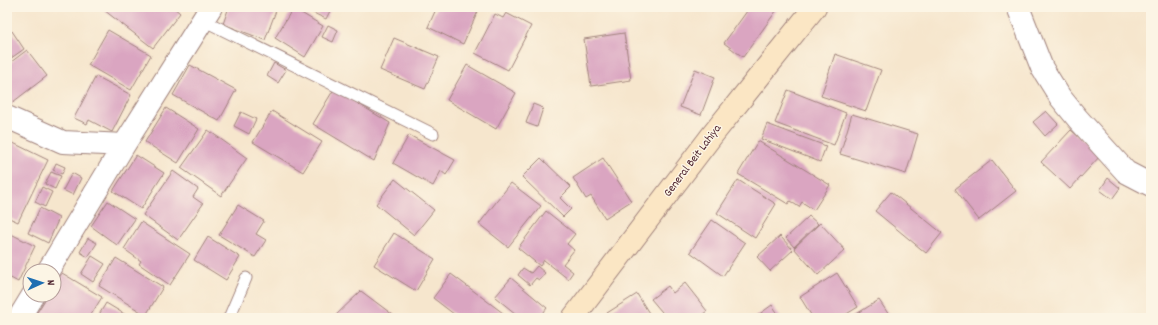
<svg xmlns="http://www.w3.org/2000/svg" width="1158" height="325" viewBox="0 0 1158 325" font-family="Dekko,sans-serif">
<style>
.building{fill:#daa5c1}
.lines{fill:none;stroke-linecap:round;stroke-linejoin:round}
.service-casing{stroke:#a0827c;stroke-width:13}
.minor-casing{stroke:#a0827c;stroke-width:24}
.secondary-casing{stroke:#a0827c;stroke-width:24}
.service{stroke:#fff;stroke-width:11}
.minor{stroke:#fff;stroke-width:22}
.secondary{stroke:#fbe6c4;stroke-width:22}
.labels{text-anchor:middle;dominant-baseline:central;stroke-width:3;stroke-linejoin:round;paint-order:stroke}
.street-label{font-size:12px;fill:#4a1f2b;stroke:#fcf5e5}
</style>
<rect width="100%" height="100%" fill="#fcf5e5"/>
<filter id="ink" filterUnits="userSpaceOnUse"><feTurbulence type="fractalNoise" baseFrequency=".025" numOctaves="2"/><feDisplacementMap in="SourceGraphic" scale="8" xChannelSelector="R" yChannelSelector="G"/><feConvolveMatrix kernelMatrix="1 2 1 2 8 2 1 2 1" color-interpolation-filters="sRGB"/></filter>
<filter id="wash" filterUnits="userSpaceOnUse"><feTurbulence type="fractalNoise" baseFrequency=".012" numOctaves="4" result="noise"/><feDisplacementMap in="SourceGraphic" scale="16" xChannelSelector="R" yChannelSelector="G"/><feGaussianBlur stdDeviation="0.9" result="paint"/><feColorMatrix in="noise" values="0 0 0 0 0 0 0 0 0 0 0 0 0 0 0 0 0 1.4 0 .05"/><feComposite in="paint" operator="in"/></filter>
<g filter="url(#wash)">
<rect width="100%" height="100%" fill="#f6e6cd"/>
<g id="blocks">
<!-- building -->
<path class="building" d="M100 7H173L180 13 153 48Z
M229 7 277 8 265 40 223 24Z
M301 7H332L326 19Z
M437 7H480L463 44 428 27Z
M750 7H779L743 57 724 43Z
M293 8 323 26 305 57 275 38Z
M506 13 531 26 508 70 475 53 495 14 503 18Z
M328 25 338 30 333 42 322 37Z
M108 30 151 55 131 90 88 65Z
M12 31 24 49 7 61V34Z
M624 33 631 80 591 86 584 39Z
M394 38 439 57 425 89 380 70Z
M27 50 47 76 9 105 7 103V65Z
M835 54 881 70 866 111 821 96Z
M274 63 286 70 278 83 267 76Z
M190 65 236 90 219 121 173 95Z
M467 65 516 93 496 129 447 100Z
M695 69 715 77 701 115 680 107Z
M96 76 131 95 112 132 89 120 87 124 74 118Z
M334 89 390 123 374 161 313 124Z
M788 90 846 113 834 145 775 123Z
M533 104 543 108 537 127 526 123Z
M166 108 199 129 178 163 145 142Z
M272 111 322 142 303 172 253 142Z
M1046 111 1058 124 1045 136 1033 122Z
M241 112 256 119 249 134 234 126Z
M852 114 918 134 906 174 840 154Z
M767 124 826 146 820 162 761 139Z
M208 130 247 158 221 196 181 168Z
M1071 130 1100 156 1070 189 1041 162Z
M409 135 455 160 446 175 441 171 433 186 393 163Z
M7 140 48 160 18 222 7 217V189L8 186H7Z
M758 141 830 185 814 210 802 202 799 207 790 201 788 204 738 174Z
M136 155 164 173 141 209 113 191Z
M541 158 571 187 560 198 571 209 563 217 522 177Z
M603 158 631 201 605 218 591 196 586 199 573 178Z
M992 160 1016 191 979 220 955 189Z
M56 163 65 167 62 174 53 170Z
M173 171 198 189 193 197 203 204 178 240 143 215Z
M51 172 61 176 55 189 45 184Z
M72 173 81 178 73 195 63 190Z
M1108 178 1120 188 1112 199 1100 190Z
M395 179 434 210 414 235 376 204Z
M738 180 776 204 755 238 717 213Z
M511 183 541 206 508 247 479 224Z
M42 187 52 192 45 207 35 202Z
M891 192 942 233 926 253 875 211Z
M108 201 135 219 117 245 91 226Z
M238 205 264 221 256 234 266 240 255 257 219 235Z
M40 208 59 218 48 243 28 233Z
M546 211 575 234 567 244 574 250 563 264 573 272 568 279 544 260 540 266 518 248Z
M809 216 818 224 794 247 786 238Z
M712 220 745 243 723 276 690 252Z
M141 222 190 254 170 285 139 264 141 261 124 249Z
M820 223 845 250 818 275 794 248Z
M7 232 35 246 18 282 7 276Z
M394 233 435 259 416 291 374 265Z
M780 236 793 250 770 271 757 257Z
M208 237 240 257 226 280 194 260Z
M88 238 97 243 88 257 80 252Z
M92 256 105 264 93 282 81 274Z
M116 258 163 287 146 315 99 286Z
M537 266 545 273 539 280 536 278 530 285 518 275 523 268 531 273Z
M62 273 102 297 89 318H42L36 314 48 295H54V285Z
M837 273 858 307 840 318H813L800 297Z
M451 274 503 313 499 318H459L433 298Z
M511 278 547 308 539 318H521L495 297Z
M685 283 707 311 698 318H667L651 299 668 286 673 293Z
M361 291 397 318H333Z
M637 294 652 318H610L607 313Z
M879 300 891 318H850Z
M106 303 131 318H97Z
M772 305 781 318H754Z"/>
</g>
</g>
<g filter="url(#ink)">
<use href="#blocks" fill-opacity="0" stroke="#a0827c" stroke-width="1"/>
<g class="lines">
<defs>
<path id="service" d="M203 20 433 134
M229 318 246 278"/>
<path id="minor" d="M1018 7 1042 68 1060 97 1078 119 1126 172 1151 185
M7 117 63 142 124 145
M48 271 124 145 211 7
M19 318 33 295"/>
<path id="secondary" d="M573 318 713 134 815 7"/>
</defs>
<!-- service casing -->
<use href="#service" class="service-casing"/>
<!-- minor casing -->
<use href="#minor" class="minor-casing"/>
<!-- secondary casing -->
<use href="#secondary" class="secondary-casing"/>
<!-- service -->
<use href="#service" class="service"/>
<!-- minor -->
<use href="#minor" class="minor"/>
<!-- secondary -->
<use href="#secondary" class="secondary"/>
</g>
</g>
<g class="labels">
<!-- street labels -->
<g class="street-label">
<text transform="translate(693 161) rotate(-53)">General Beit Lahiya</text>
</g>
</g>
<!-- margin -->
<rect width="1158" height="325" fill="none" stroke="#fcf5e5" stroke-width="24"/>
<!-- north arrow -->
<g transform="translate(42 283) rotate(87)"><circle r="19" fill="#fcf5e5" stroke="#b59f9b"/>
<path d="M0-3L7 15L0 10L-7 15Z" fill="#1f6fb2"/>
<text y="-6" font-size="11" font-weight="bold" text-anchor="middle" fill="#4a1f2b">N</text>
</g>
</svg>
